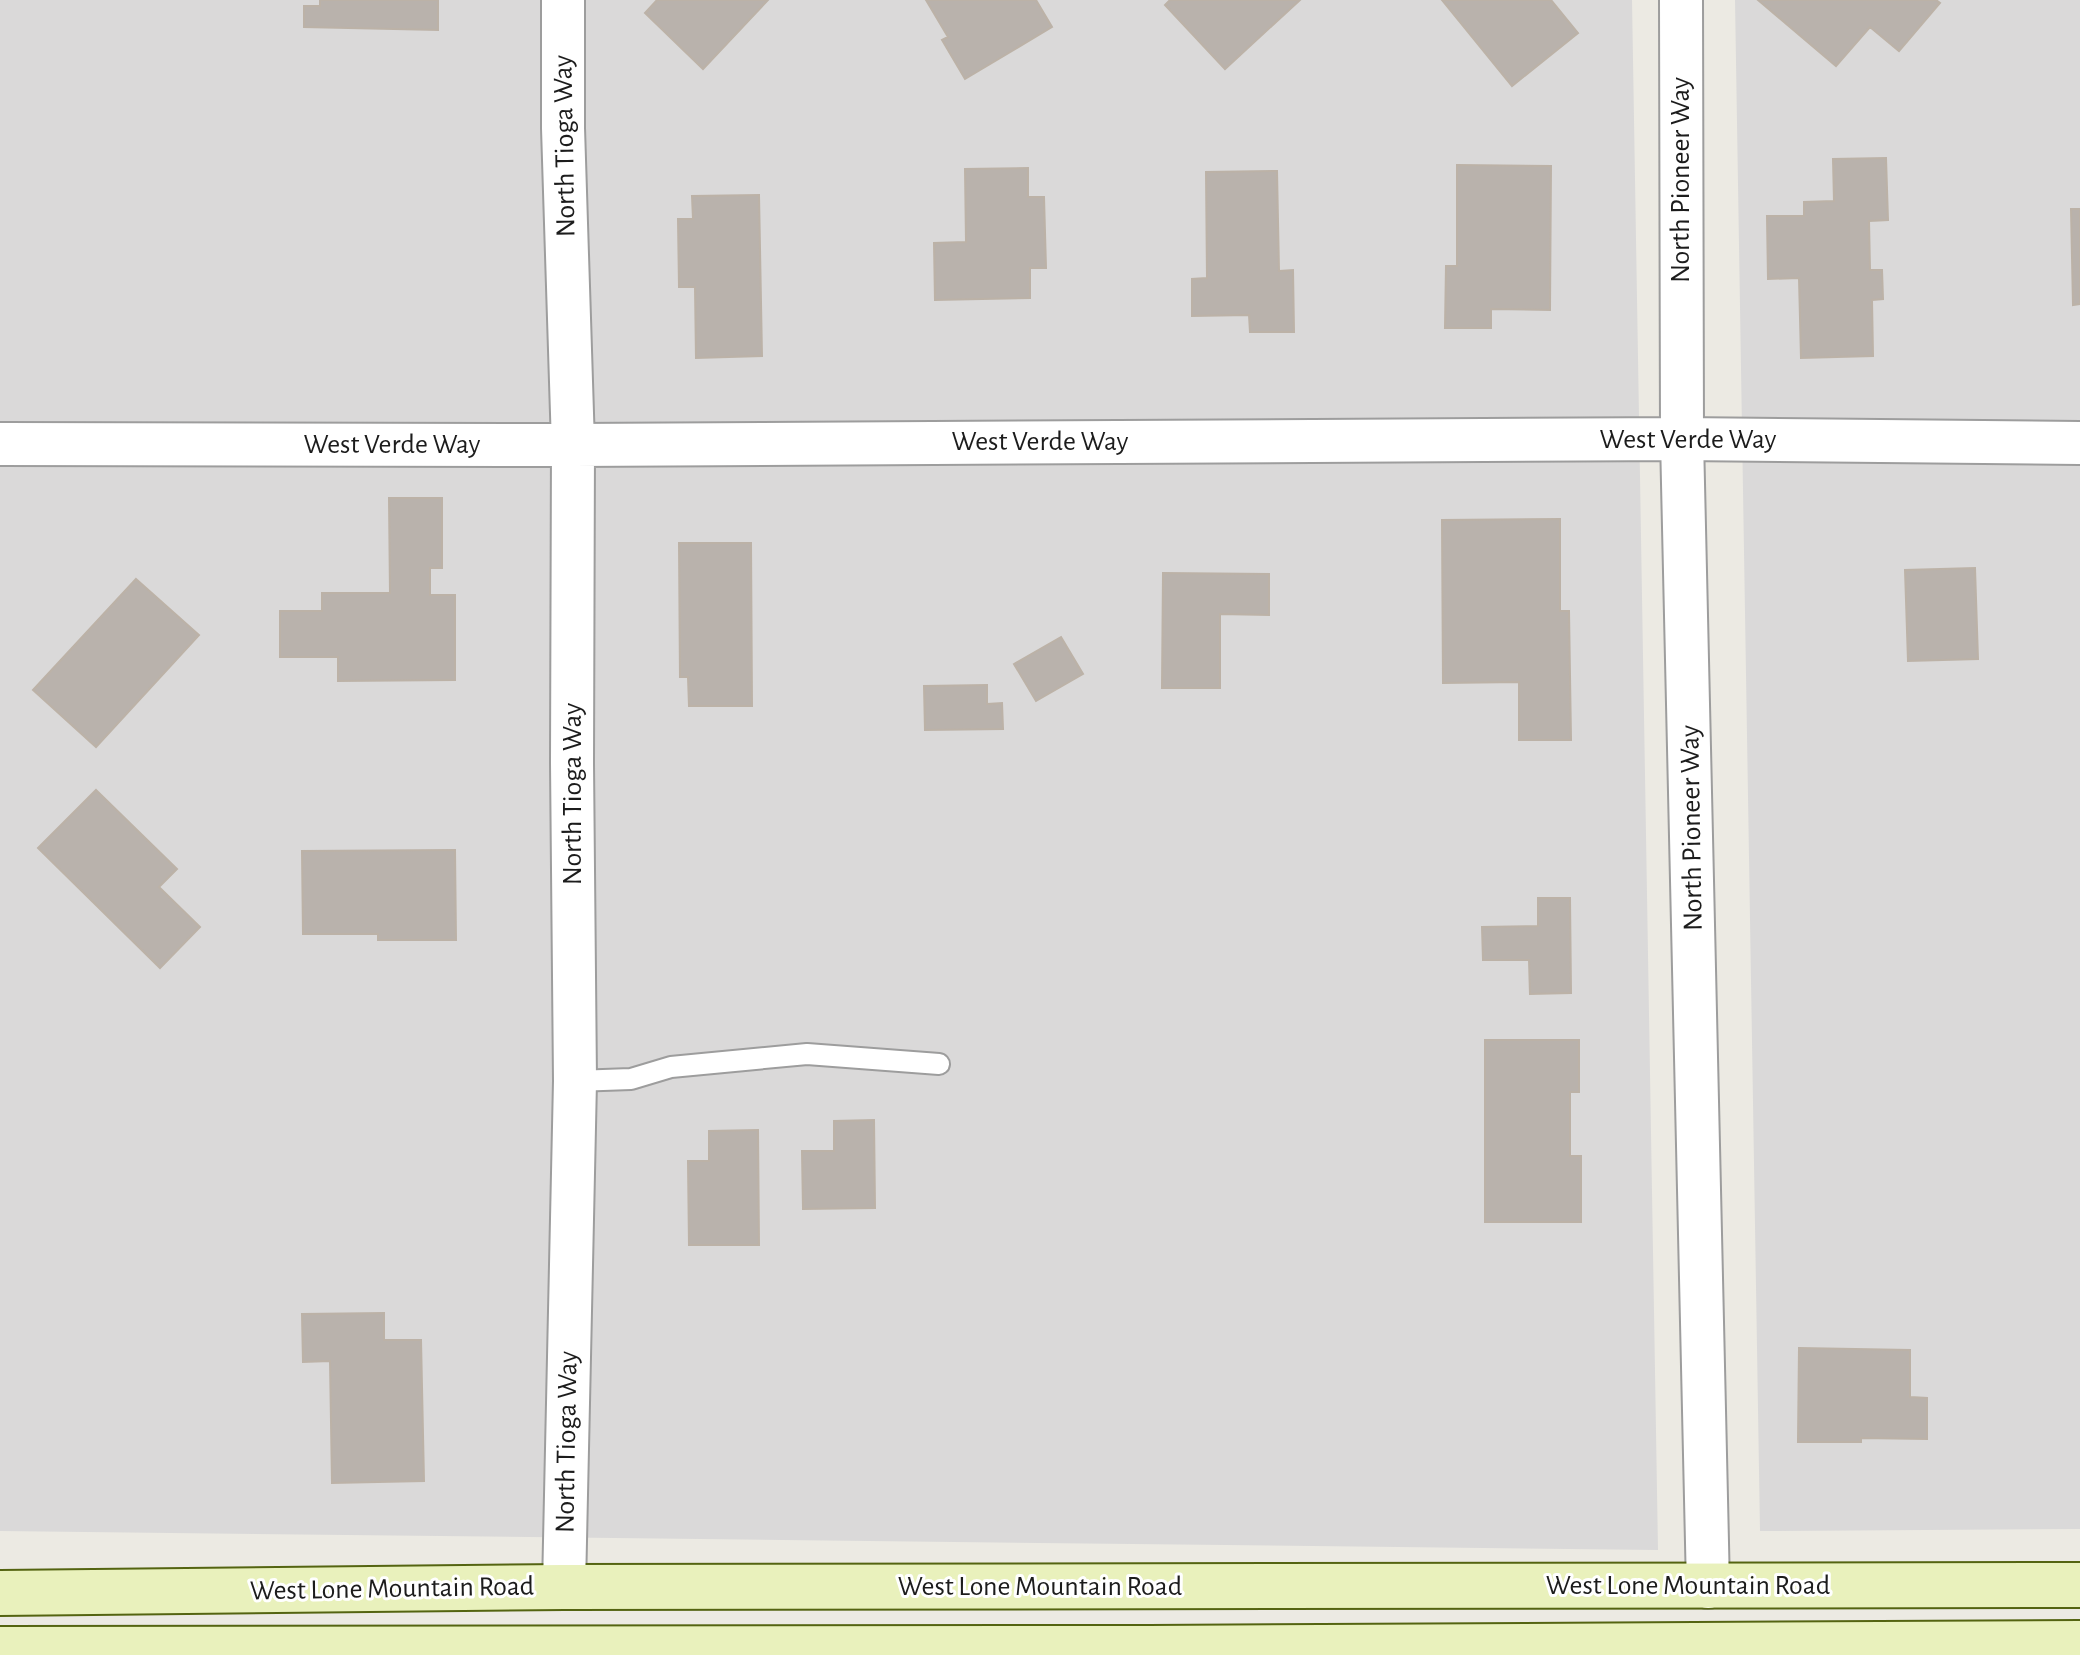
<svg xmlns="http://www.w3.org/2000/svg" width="2080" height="1655" viewBox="0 0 2080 1655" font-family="'Alegreya Sans',sans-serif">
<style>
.residential{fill:#dad9d9}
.building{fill:#b9b2ac;stroke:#bcb2a7;stroke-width:2}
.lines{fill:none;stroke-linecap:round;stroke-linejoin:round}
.lane-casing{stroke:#9d9d9d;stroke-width:24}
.street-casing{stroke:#9d9d9d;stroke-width:46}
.secondary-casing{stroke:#546411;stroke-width:48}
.lane{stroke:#fff;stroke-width:20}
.street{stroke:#fff;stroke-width:42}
.secondary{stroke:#e9f1bc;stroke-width:44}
.labels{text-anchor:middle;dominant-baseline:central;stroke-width:6;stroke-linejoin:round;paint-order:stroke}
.street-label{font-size:28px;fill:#1c1c1c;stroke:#fff}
</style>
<rect width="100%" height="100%" fill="#eceae3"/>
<!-- residential -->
<path class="residential" d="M0 0H1632L1658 1550 0 1531Z
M1735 0H2080V1529L1760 1531Z"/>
<!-- building -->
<path class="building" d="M320 0H438V30L304 27V6H320Z
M657 0H768L703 69 645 13Z
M926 0H1036L1052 27 965 79 942 40 948 37Z
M1170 0H1300L1225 69 1165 5Z
M1442 0H1551L1578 33 1512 86Z
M1758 0H1936L1940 3 1899 51 1870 27 1836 66Z
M1886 158 1888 220 1869 221 1870 270H1882L1883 299 1872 300 1873 356 1801 358 1799 278 1768 279 1767 216H1804V202L1834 201 1833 159Z
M1457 165 1551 166 1550 310 1491 309V328H1445L1446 266H1457Z
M1028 168V197H1044L1046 268H1030V298L935 300 934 243 966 242 965 169Z
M1277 171 1279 271 1293 270 1294 332H1250L1249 315 1192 316V279L1207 278 1206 172Z
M759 195 762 356 696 358 695 287H679L678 219H693L692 196Z
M2071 209H2080V304L2073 305Z
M389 498H442V568H430V595H455V680L338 681V657H280V611H322V593H390Z
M1560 519V611H1569L1571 740H1519V682L1443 683 1442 520Z
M679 543H751L752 706H689L688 677H680Z
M1975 568 1978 659 1908 661 1905 570Z
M1163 573 1269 574V615L1220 614V688H1162Z
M136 579 199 635 96 747 33 690Z
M1061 637 1083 674 1036 701 1014 664Z
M987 685V704L1002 703 1003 729 925 730 924 686Z
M96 790 177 869 159 887 200 927 160 968 38 848Z
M455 850 456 940H378V934H303L302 851Z
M1538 898H1570L1571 993 1530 994 1529 960H1483L1482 927 1538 926Z
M1485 1040H1579V1092H1570V1156H1581V1222H1485Z
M874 1120 875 1208 803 1209 802 1151H834V1121Z
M758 1130 759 1245H689L688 1161H709V1131Z
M384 1313V1340H421L424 1481 332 1483 330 1361 303 1362 302 1314Z
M1799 1348 1910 1350V1397L1927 1398V1439L1861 1438V1442H1798Z"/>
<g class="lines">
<defs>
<path id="lane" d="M575 1081 631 1079 671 1067 807 1054 939 1064"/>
<path id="street" d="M563 0V128L573 445 572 763 575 1081 564 1587
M1681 0 1682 439 1708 1587
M0 444 573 445 1682 439 2080 443"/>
<path id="secondary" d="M0 1593 564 1587 2080 1585
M0 1649 1150 1648 2080 1643"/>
</defs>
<!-- lane casing -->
<use href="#lane" class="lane-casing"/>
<!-- street casing -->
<use href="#street" class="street-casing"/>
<!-- secondary casing -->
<use href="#secondary" class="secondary-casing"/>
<!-- lane -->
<use href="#lane" class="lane"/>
<!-- street -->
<use href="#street" class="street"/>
<!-- secondary -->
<use href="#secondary" class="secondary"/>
</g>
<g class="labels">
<!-- street labels -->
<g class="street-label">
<text transform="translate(565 146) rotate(-91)">North Tioga Way</text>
<text transform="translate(1681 180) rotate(-90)">North Pioneer Way</text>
<text x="1688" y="440">West Verde Way</text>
<text x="1040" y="442">West Verde Way</text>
<text x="392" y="445">West Verde Way</text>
<text transform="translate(573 794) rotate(-90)">North Tioga Way</text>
<text transform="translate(1692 828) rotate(-91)">North Pioneer Way</text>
<text transform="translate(567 1442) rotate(-89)">North Tioga Way</text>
<text x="1688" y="1586">West Lone Mountain Road</text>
<text x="1040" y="1587">West Lone Mountain Road</text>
<text transform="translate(392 1589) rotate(-1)">West Lone Mountain Road</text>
</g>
</g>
</svg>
